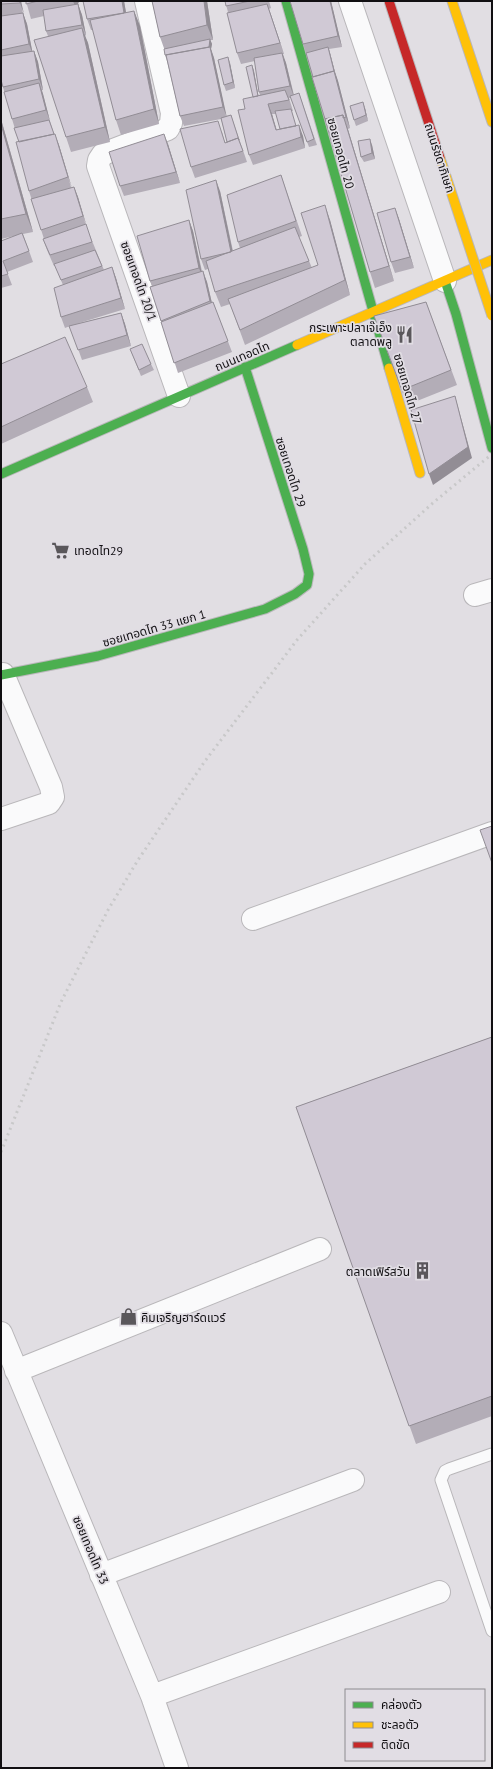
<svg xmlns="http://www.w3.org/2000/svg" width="493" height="1769" viewBox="0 0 493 1769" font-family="'PT Sans','Noto Sans Thai',sans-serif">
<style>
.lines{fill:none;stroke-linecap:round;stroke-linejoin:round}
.lane-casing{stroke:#b9b7ba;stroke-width:13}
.street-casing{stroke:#b9b7ba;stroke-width:24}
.fast-casing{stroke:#b9b7ba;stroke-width:11}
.slow-casing{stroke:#b9b7ba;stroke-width:11}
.lane{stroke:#fafafb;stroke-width:11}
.street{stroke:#fafafb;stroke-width:22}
.fast{stroke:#4caf50;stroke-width:9}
.slow{stroke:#ffc107;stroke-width:9}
.rail{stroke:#c8c8c9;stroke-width:3;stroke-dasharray:2 4;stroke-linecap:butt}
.slow-bridge-casing{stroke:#b9b7ba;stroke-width:11;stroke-linecap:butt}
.jam-bridge-casing{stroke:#b9b7ba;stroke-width:11;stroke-linecap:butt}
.slow-bridge{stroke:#ffc107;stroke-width:9}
.jam-bridge{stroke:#c62828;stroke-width:9}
.wall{fill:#b3adb7;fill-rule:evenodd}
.shaded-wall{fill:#928d95}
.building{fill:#d0c9d5;stroke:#928d95}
.labels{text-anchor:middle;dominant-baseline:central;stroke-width:3.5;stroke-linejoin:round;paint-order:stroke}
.street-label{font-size:12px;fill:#110f12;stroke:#e1dde4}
.poi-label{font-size:12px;fill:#110f12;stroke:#e1dde4;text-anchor:end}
</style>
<rect width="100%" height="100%" fill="#e1dee3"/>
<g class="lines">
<defs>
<path id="lane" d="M492 1454 449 1469 445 1471 441 1480 492 1631"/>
<path id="street" d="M146 1 172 113 171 123 168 129 103 154 99 160 98 166 179 396
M350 1 445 281
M475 595 492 590
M1 819 49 803 53 797 51 787 3 674
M253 919 492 833
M1 1333 152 1696 177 1768
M16 1371 320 1249
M101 1575 353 1480
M152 1696 439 1592"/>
<path id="fast" d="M286 1 389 368
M445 281 456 314 492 448
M1 474 297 345
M1 675 98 656 265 609 295 594 307 585 309 574 303 549 245 367"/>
<path id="slow" d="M452 1 492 122
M297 345 492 260
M389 368 420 473"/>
</defs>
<!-- lane casing -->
<use href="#lane" class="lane-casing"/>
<!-- street casing -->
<use href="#street" class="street-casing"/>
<!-- fast casing -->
<use href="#fast" class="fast-casing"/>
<!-- slow casing -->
<use href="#slow" class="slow-casing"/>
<!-- lane -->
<use href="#lane" class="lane"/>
<!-- street -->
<use href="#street" class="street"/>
<!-- fast -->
<use href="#fast" class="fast"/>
<!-- slow -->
<use href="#slow" class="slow"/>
<!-- rail -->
<path class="rail" d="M1 1152 61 1002 108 910 138 860 205 761 297 640 365 564 434 502 492 454"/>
<defs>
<path id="slow-bridge" d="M440 158 492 316"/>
<path id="jam-bridge" d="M389 1 440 158"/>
</defs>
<!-- slow-bridge casing -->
<use href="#slow-bridge" class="slow-bridge-casing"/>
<!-- jam-bridge casing -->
<use href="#jam-bridge" class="jam-bridge-casing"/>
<!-- slow-bridge -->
<use href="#slow-bridge" class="slow-bridge"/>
<!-- jam-bridge -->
<use href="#jam-bridge" class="jam-bridge"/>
</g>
<!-- wall -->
<path class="wall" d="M1 1H21L23 14 27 24 32 51H34L38 62 43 90H42L50 121 54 134 59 145 71 187H74L78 197 86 226 104 270 112 267 116 278 125 309 76 324 121 313 125 324 131 346 82 360 70 326 65 328 61 317 63 285 55 266H54L47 250 43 239H44L29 191 19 142 12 119 1 80V16L13 15 1 16Z
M26 1H79L78 4 82 15 86 35 85 36 88 43 110 142 71 152 66 137 48 36 46 31 44 16 31 19Z
M83 1H124L126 13 134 11 140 26 159 124 121 135 116 120 93 30H91L87 19Z
M152 1H207L213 40H210L212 44 211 49 214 58 226 116 231 115 247 162 195 178 191 167 222 132 225 143 227 142 221 119 184 126 180 116 167 61 165 55V51L160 37Z
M225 1H269L271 8 269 9 284 54H283L286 63 294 95 299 93 317 145 309 147 291 98H289L293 111H291L296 126 303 136 305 148 253 165 249 155 245 109 253 97 252 65 254 71 258 96 260 95 259 92 255 61 241 64 237 53 228 12ZM272 114H276L280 129 276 130Z
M331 1 342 47 329 49 335 72 338 81 350 128 348 129 394 281 375 288 370 272 306 53 303 44Z
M230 63 235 88 226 91 224 85Z
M365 108 368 121 356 126 354 120Z
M1 119 33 232 23 234 33 262 7 272 12 285 1 288V241L14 236 1 239Z
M168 144 180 183 124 196 120 186Z
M372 145 375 159 364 162 361 157Z
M281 175 302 236 299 237 312 268 318 265 330 220 350 295 245 345 230 304 221 307 215 292 208 269 205 270 201 259 220 191 233 251 240 248 238 242Z
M395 208 399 219 414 268 395 273 391 262Z
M189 220 193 231 202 271 207 282 212 303 213 302 232 352 178 373 150 287 152 286 150 281Z
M426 302 457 385 407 405 374 316Z
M130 349 151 364 154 370 141 376Z
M1 364 87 387 93 402 1 444Z
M492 1037V1416L416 1444 296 1107Z"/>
<!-- shaded-wall -->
<path class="shaded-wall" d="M20 1H21L24 14 20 3Z
M73 1H79L78 4 82 15 86 35Z
M122 1H124L128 24 124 13Z
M204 1H207L213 40 207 25Z
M330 1H331L342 47 338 36Z
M267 4 271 15 284 54 280 43Z
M134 11 140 26 159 124 154 109Z
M23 13 27 24 33 55 29 44Z
M82 28 88 43 110 142 105 127Z
M210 39 212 44 211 49 214 58 227 118 223 107 211 53 209 47Z
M328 47 330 53 335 72 338 81 350 128 346 117Z
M34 51 38 62 43 90 39 79Z
M282 53 286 63 294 97 290 86Z
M228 57 230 63 235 88 233 82Z
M252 65 254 71 260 105 258 100Z
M39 83 43 94 50 121 46 110Z
M363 102 365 108 368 121 366 115Z
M268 104 272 114 280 141 276 130Z
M343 115 348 130 394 281 389 266Z
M1 119 33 232 26 214 1 124Z
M299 125 303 136 305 148 301 137Z
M55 134 59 145 72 188 68 177Z
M164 134 168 144 180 183 176 172Z
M370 139 372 145 375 159 372 153Z
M216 180 220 191 235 263 231 252Z
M74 187 78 197 87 227 83 216Z
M325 205 330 220 350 295 345 280Z
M395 208 399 219 414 268 410 257Z
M189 220 193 231 203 279 199 268Z
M112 267 116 278 125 309 121 298Z
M203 271 207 282 214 312 210 301Z
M121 313 125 324 131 346 127 335Z
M455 396 458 407 472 458 433 485 429 474Z"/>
<!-- building -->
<path class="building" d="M1 1H20V3L1 4Z
M26 1H38L26 4Z
M83 1H122L124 13 87 19Z
M152 1H204L207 25 160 37Z
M225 1H250L226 6Z
M290 1H330L338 36 303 44Z
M78 4 82 25 46 31 43 10Z
M267 4 280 43 237 53 227 13Z
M134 11 154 109 116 120 90 20Z
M23 13 29 44 1 50V16Z
M82 28 105 127 66 137 34 40Z
M210 39 209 47 165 55 164 49Z
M210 47 223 107 180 116 166 55Z
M328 47 334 71 313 77 306 53Z
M34 51 39 79 3 87 1 80V56Z
M282 53 290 86 259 92 254 58Z
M228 57 233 82 224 85 218 60Z
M252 65 258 96 253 97 246 67Z
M334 71 346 117 343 118V115L325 119 312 77Z
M39 83 46 110 12 119 4 92Z
M285 90 289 100 268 104 276 130 299 125 301 137 249 155 238 110 245 109 243 99Z
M299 93 314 139 307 142 290 96Z
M363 102 366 115 354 120 350 106Z
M291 109 296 126 280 129 275 111Z
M231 115 239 140 238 138 227 142 221 118Z
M343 115 389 266 370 272 325 119Z
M49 120 54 134 19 142 14 128Z
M218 121 225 143 238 138 243 151 191 167 180 129Z
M1 124 26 214 1 219Z
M55 134 68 177 29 191 16 142Z
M164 134 176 172 120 186 109 152Z
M370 139 372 153 361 157 358 141Z
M281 175 296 221 238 242 227 195Z
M216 180 231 252 201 259 186 190Z
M74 187 83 216 41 230 31 199Z
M325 205 345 280 240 330 228 299 318 265 301 213Z
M395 208 410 257 391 262 377 213Z
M189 220 199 268 150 281 137 236Z
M86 224 92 242 50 255 43 239Z
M295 227 309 261 215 292 206 261Z
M22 233 29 251 3 261 8 274 1 276V241Z
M95 250 102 266 61 280 54 264Z
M112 267 121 298 61 317 54 288Z
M203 271 210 301 161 321 150 287Z
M213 302 228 341 174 363 161 322Z
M426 302 451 370 402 390 374 316Z
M121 313 127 335 78 350 69 326Z
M65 337 87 387 1 427V364Z
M142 344 151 364 139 370 130 349Z
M455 396 468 447 429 474 411 410Z
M492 826V863L480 830Z
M492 1037V1396L409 1426 296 1107Z"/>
<!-- icons -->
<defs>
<symbol id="restaurant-bare" viewBox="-9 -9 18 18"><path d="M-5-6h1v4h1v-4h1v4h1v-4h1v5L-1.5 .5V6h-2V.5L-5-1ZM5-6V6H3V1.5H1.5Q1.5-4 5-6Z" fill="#5a575b" stroke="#e1dde4" stroke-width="2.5" paint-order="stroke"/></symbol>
<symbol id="supermarket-bare" viewBox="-9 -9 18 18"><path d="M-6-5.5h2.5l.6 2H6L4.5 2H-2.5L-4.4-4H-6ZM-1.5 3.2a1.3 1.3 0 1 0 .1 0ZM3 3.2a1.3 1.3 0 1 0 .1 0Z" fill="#5a575b" stroke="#e1dde4" stroke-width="2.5" paint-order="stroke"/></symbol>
<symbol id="building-bare" viewBox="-9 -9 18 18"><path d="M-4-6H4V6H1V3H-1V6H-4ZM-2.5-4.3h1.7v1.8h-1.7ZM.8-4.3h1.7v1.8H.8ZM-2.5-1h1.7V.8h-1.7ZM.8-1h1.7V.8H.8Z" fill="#5a575b" stroke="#e1dde4" stroke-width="2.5" paint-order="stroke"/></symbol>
<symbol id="shop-bare" viewBox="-9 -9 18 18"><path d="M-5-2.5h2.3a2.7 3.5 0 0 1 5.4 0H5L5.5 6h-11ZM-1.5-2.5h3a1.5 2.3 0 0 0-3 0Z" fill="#5a575b" stroke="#e1dde4" stroke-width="2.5" paint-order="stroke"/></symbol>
</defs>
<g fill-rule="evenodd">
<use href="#restaurant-bare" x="392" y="322" width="25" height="25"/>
<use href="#supermarket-bare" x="48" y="538" width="25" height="25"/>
<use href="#building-bare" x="410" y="1258" width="25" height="25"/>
<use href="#shop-bare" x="116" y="1304" width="25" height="25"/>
</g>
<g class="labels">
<!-- street labels -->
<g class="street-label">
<text transform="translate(341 153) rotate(75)">ซอยเทอดไท 20</text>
<text transform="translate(440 158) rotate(72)">ถนนรัชดาภิเษก</text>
<text transform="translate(139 281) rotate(70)">ซอยเทอดไท 20/1</text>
<text transform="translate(242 356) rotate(-23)">ถนนเทอดไท</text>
<text transform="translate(408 389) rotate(74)">ซอยเทอดไท 27</text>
<text transform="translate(291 472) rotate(72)">ซอยเทอดไท 29</text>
<text transform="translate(154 628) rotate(-16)">ซอยเทอดไท 33 แยก 1</text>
<text transform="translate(91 1550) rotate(67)">ซอยเทอดไท 33</text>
</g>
<!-- poi labels -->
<g class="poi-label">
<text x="392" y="327">กระเพาะปลาเจ๊เอ็ง<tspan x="392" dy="14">ตลาดพลู</tspan></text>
<text x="74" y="550" text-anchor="start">เทอดไท29</text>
<text x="410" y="1271">ตลาดเฟิร์สวัน</text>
<text x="141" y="1317" text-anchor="start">คิมเจริญฮาร์ดแวร์</text>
</g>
</g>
<!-- border -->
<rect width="493" height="1769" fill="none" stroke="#110f12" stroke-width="4"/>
<!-- legend -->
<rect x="345" y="1689" width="140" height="72" fill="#e1dde4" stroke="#8e8b90"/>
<rect x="353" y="1702" width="20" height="6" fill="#4caf50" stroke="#8e8b90"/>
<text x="381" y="1709" font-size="12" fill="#110f12">คล่องตัว</text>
<rect x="353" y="1722" width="20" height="6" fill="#ffc107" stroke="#8e8b90"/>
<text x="381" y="1729" font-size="12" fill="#110f12">ชะลอตัว</text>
<rect x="353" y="1742" width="20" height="6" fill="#c62828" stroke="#8e8b90"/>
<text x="381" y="1749" font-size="12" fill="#110f12">ติดขัด</text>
</svg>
